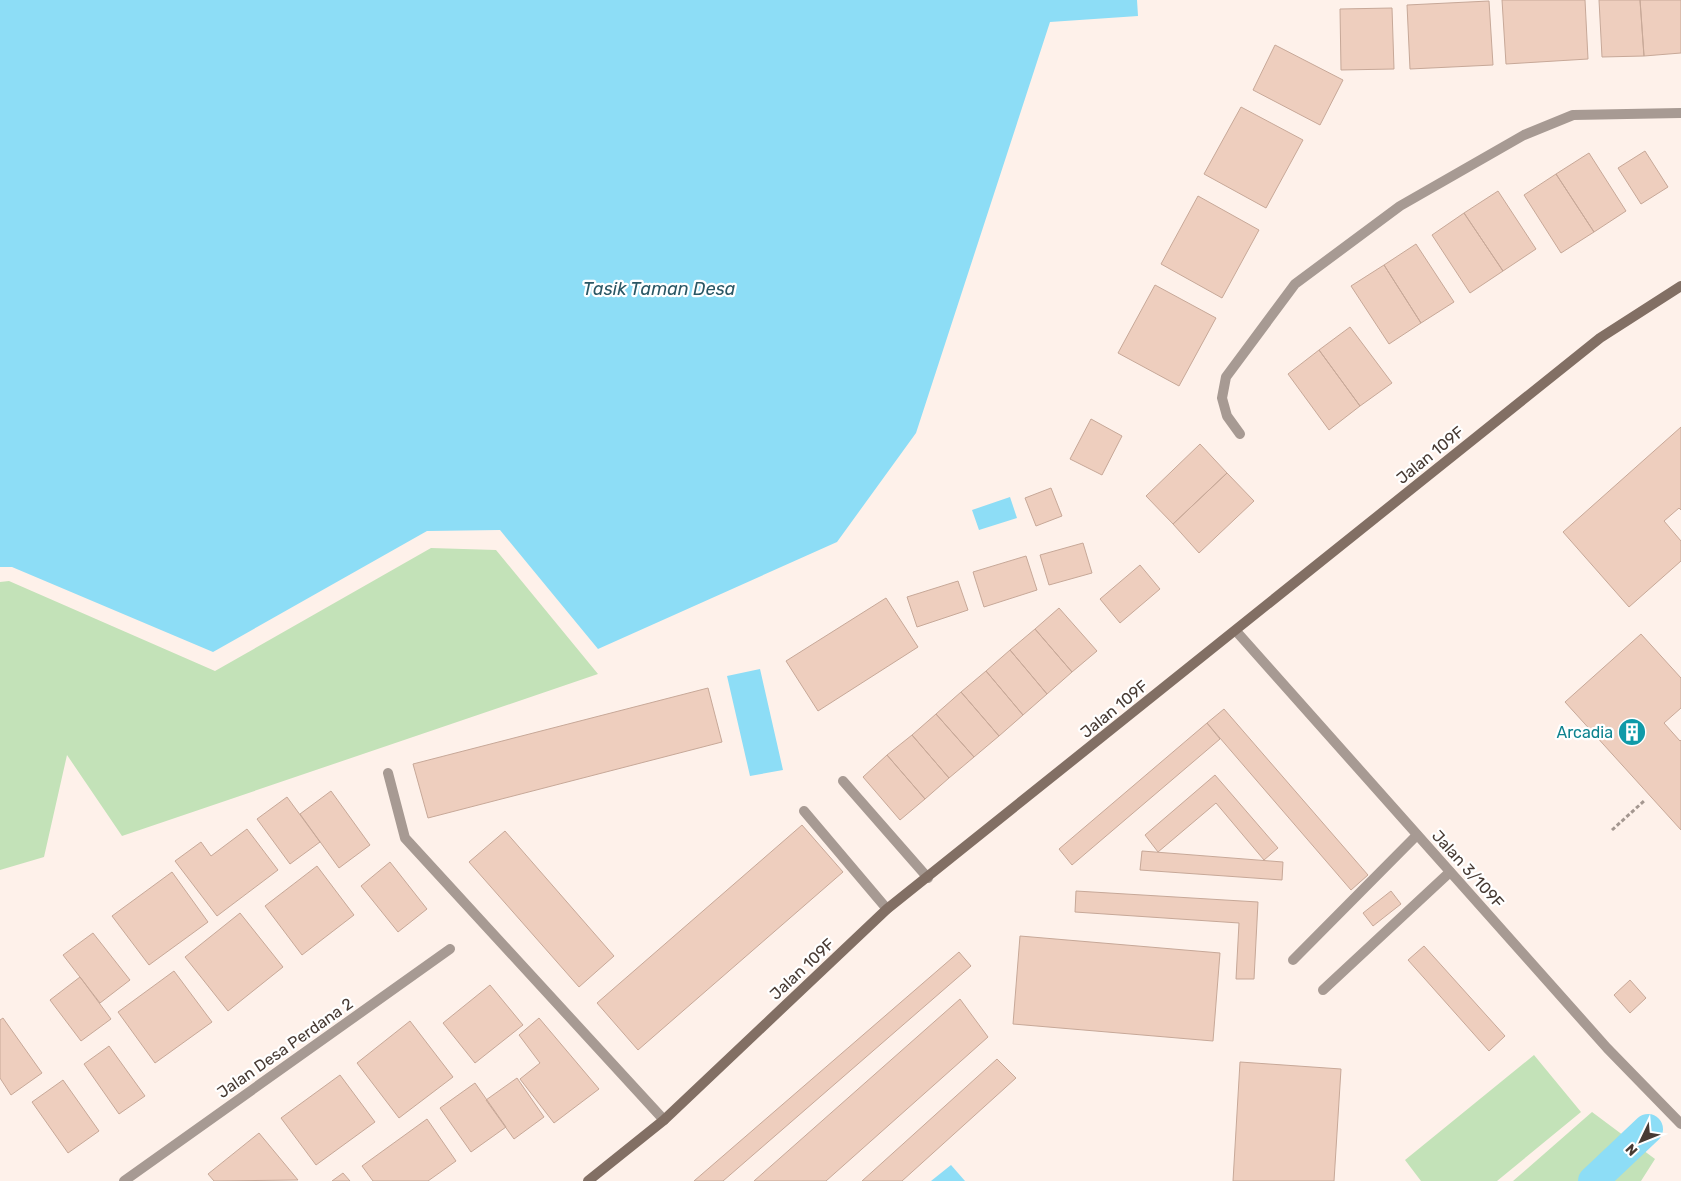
<svg xmlns="http://www.w3.org/2000/svg" width="1681" height="1181" viewBox="0 0 1681 1181" font-family="Rubik,sans-serif">
<style>
.green{fill:#c3e2b8}
.water{fill:#8dddf6}
.lines{fill:none;stroke-linecap:round;stroke-linejoin:round}
.canal{stroke:#8dddf6;stroke-width:30}
.building{fill:#eecebe;stroke:#c7a898}
.path{stroke:#a49790;stroke-width:3;stroke-dasharray:4 2.5;stroke-linecap:butt}
.lane{stroke:#a79a93;stroke-width:10}
.street{stroke:#a79a93;stroke-width:10}
.secondary{stroke:#826f64;stroke-width:10}
.labels{text-anchor:middle;dominant-baseline:central;stroke-width:4.5;stroke-linejoin:round;paint-order:stroke}
.street-label{font-size:16px;fill:#473a33;stroke:#fff}
.culture-label{font-size:16px;fill:#0d838f;stroke:#fff;text-anchor:end}
.water-label{font-size:18px;font-style:italic;fill:#2a5765;stroke:#fff}
</style>
<rect width="100%" height="100%" fill="#fef1ea"/>
<!-- green -->
<path class="green" d="M431 548 496 550 598 674 122 836 67 755 44 857 0 870V582L9 581 215 671Z
M1534 1055 1581 1112 1497 1181H1421L1405 1160Z
M1592 1112 1655 1159 1641 1181H1513Z"/>
<!-- water -->
<path class="water" d="M0 0H1137L1138 16 1050 22 916 433 837 542 598 649 500 530 427 531 213 652 12 567H0Z
M1010 497 1017 518 979 530 972 510Z
M760 669 783 770 750 776 727 676Z
M951 1165 965 1181H931Z"/>
<g class="lines">
<!-- canal -->
<path class="canal" d="M1593 1181 1648 1129"/>
</g>
<!-- building -->
<path class="building" d="M1502 0H1585L1588 59 1506 64Z
M1599 0H1640L1644 56 1602 57Z
M1640 0H1681V53L1644 56Z
M1489 1 1493 65 1410 69 1407 5Z
M1392 8 1394 69 1341 70 1340 9Z
M1275 45 1343 80 1320 125 1253 90Z
M1241 107 1303 140 1266 208 1204 174Z
M1645 151 1668 187 1641 204 1618 168Z
M1589 153 1626 211 1594 232 1556 174Z
M1556 174 1594 232 1561 253 1524 195Z
M1498 191 1536 249 1503 271 1464 213Z
M1198 196 1259 230 1222 298 1161 264Z
M1464 213 1503 271 1470 293 1432 235Z
M1416 244 1454 302 1421 323 1384 265Z
M1384 265 1421 323 1389 344 1351 286Z
M1155 285 1216 318 1179 386 1118 353Z
M1350 327 1392 383 1360 406 1319 350Z
M1319 350 1360 406 1329 430 1288 374Z
M1091 419 1122 436 1102 475 1070 459Z
M1681 427V510L1679 508 1664 521 1681 541V561L1629 607 1563 532Z
M1200 444 1227 473 1173 524 1146 496Z
M1227 473 1254 501 1199 553 1173 524Z
M1051 488 1062 516 1036 526 1025 498Z
M1083 543 1092 573 1049 585 1040 555Z
M1026 556 1037 590 984 607 973 572Z
M1140 565 1160 589 1120 623 1100 599Z
M958 581 968 610 917 627 907 597Z
M886 598 918 647 818 711 786 661Z
M1059 608 1097 651 1072 672 1035 629Z
M1035 629 1072 672 1047 694 1010 650Z
M1641 634 1681 678V708L1664 723 1680 741 1681 740V830L1565 702Z
M1010 650 1047 694 1023 715 986 671Z
M986 671 1023 715 999 736 961 692Z
M708 688 722 742 428 818 413 764Z
M961 692 999 736 974 757 936 714Z
M1224 709 1368 875 1351 890 1207 723Z
M936 714 974 757 949 778 912 735Z
M1207 723 1220 739 1072 865 1059 849Z
M912 735 949 778 925 799 887 755Z
M887 755 925 799 900 820 863 777Z
M1215 775 1278 848 1264 860 1216 803 1158 852 1145 835Z
M331 791 370 845 339 868 300 814Z
M287 797 320 842 290 864 257 819Z
M802 825 843 872 638 1050 597 1003Z
M247 829 278 870 217 916 175 861 201 842 211 856Z
M505 831 614 956 579 987 469 862Z
M1142 851 1283 862 1282 880 1140 870Z
M390 862 427 909 398 932 361 886Z
M317 866 354 915 302 955 265 906Z
M172 872 208 922 149 965 112 916Z
M1076 891 1258 902 1254 979H1236L1239 923 1075 912Z
M1391 891 1401 904 1373 926 1363 913Z
M240 913 283 967 228 1011 185 957Z
M93 933 130 980 100 1003 63 955Z
M1020 936 1220 953 1213 1041 1013 1024Z
M1424 946 1505 1036 1489 1051 1408 960Z
M959 952 971 966 723 1181H694Z
M174 971 212 1022 155 1063 118 1012Z
M80 977 111 1019 81 1041 50 1000Z
M1630 980 1646 998 1630 1013 1614 995Z
M490 985 523 1025 475 1063 443 1023Z
M960 999 988 1037 826 1181H754Z
M3 1018 42 1073 11 1095 0 1078V1020Z
M539 1018 599 1089 554 1123 520 1079 540 1063 519 1035Z
M410 1021 453 1077 399 1118 357 1063Z
M109 1046 145 1096 119 1114 84 1064Z
M997 1059 1016 1078 902 1181H862Z
M1240 1062 1341 1069 1334 1181H1233Z
M340 1075 375 1122 316 1165 281 1118Z
M517 1078 544 1117 514 1139 486 1100Z
M63 1080 99 1131 68 1153 32 1102Z
M475 1083 506 1127 471 1152 440 1108Z
M427 1119 456 1161 428 1181H373L362 1166Z
M259 1133 298 1180 214 1181 208 1174Z
M343 1173 350 1181H332Z"/>
<g class="lines">
<!-- path -->
<path class="path" d="M1612 830 1644 801"/>
<!-- lane -->
<path class="lane" d="M1240 434 1227 416 1222 398 1226 377 1295 284 1400 206 1524 135 1573 115 1681 113
M388 773 405 838 664 1120
M843 781 928 878
M804 811 887 909
M1293 960 1417 835
M1323 990 1450 872
M124 1181 450 949"/>
<!-- street -->
<path class="street" d="M1236 631 1607 1048 1681 1124"/>
<!-- secondary -->
<path class="secondary" d="M588 1181 664 1120 887 909 1600 338 1681 286"/>
</g>
<!-- icons -->
<defs>
<symbol id="building-disc" viewBox="-11 -11 22 22"><circle r="9.5" fill="#0f9aa8" stroke="#fff"/><path d="M-4-6H4V6H1V3H-1V6H-4ZM-2.5-4.3h1.7v1.8h-1.7ZM.8-4.3h1.7v1.8H.8ZM-2.5-1h1.7V.8h-1.7ZM.8-1h1.7V.8H.8Z" fill="#fff"/></symbol>
</defs>
<g fill-rule="evenodd">
<use href="#building-disc" x="1616" y="716" width="32" height="32"/>
</g>
<g class="labels">
<!-- street labels -->
<g class="street-label">
<text transform="translate(1430 455) rotate(-39)">Jalan 109F</text>
<text transform="translate(1114 709) rotate(-39)">Jalan 109F</text>
<text transform="translate(1468 869) rotate(48)">Jalan 3/109F</text>
<text transform="translate(802 969) rotate(-43)">Jalan 109F</text>
<text transform="translate(285 1048) rotate(-35)">Jalan Desa Perdana 2</text>
</g>
<!-- culture labels -->
<g class="culture-label">
<text x="1613" y="732">Arcadia</text>
</g>
<!-- water labels -->
<g class="water-label">
<text x="659" y="289">Tasik Taman Desa</text>
</g>
</g>
<!-- north arrow -->
<g transform="translate(1641 1141) rotate(227)" stroke="#ffffff" stroke-width="4" paint-order="stroke">
<path d="M0-4L9 19L0 12L-9 19Z" fill="#473a33"/>
<text y="-8" font-size="14" font-weight="bold" text-anchor="middle" fill="#473a33">N</text>
</g>
</svg>
